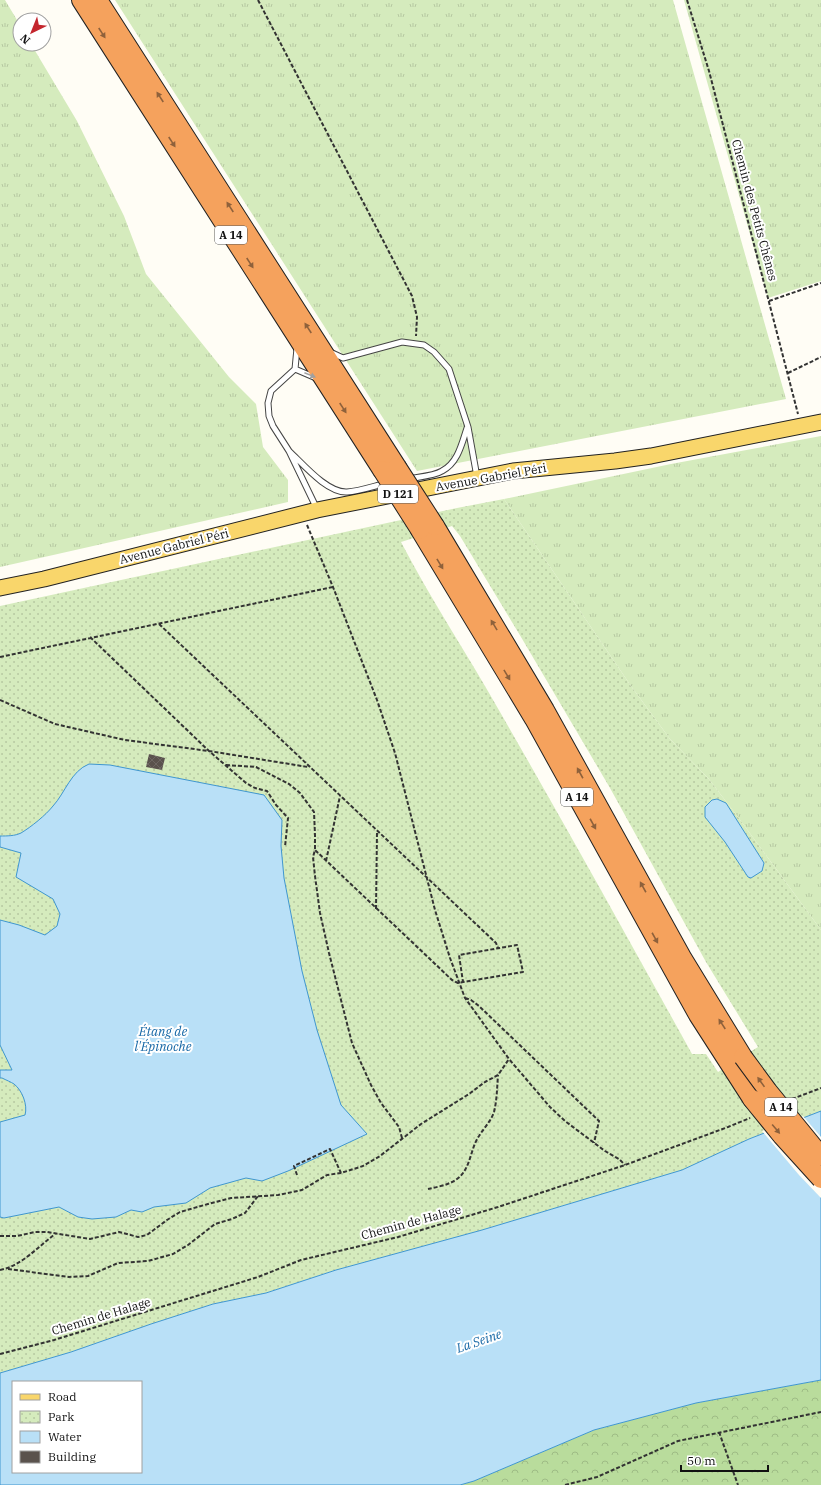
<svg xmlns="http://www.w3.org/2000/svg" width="821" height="1485" viewBox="0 0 821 1485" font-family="'IBM Plex Serif',serif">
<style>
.grass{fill:url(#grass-tufts)}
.forest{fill:url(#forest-crowns)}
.park{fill:url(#park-dots);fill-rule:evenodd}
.water{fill:#b9e0f7;stroke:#3f96cf;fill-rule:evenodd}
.pier{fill:#fffdf5}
.building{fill:url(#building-cross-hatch)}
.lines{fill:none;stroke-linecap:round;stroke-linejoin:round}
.service-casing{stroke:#444;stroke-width:7}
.primary-casing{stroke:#222;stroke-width:17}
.motorway-casing{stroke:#222;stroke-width:20}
.path{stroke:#333;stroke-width:2;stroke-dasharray:4 2;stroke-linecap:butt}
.service{stroke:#fff;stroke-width:5}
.primary{stroke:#f9d66b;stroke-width:15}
.motorway{stroke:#f5a25d;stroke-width:18}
.motorway-bridge-casing{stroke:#222;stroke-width:20;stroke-linecap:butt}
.motorway-bridge{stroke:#f5a25d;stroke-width:18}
.oneway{fill:#8e613b}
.oneway2{fill:#a0a0a0}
.labels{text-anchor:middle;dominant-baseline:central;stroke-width:4;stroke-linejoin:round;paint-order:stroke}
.shield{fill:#fff;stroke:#585858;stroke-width:1}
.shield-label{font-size:11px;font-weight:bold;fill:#111}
.street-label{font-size:12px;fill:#111;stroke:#fff}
.water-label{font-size:13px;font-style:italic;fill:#1768a6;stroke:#fff}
</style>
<defs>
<pattern id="grass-tufts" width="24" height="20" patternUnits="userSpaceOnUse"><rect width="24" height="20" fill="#d5ebbd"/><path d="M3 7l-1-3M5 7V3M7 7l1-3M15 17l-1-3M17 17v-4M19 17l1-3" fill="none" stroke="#b6c8a1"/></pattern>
<pattern id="forest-crowns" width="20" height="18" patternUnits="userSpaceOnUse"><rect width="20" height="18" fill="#b9dc9c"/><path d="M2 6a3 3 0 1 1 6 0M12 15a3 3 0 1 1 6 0" fill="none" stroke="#9ebc85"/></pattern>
<pattern id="park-dots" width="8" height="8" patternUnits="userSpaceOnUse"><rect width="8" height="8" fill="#d5ebbd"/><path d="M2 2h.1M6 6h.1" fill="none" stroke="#b6c8a1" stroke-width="1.8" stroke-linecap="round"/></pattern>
<pattern id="building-cross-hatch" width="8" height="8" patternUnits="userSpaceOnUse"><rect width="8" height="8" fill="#5a524d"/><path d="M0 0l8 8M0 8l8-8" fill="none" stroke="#6d6662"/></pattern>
</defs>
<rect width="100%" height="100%" fill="#fffdf5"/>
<!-- grass -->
<path class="grass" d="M0 0H5L20 25V44H31L77 121 124 216 146 274 229 377 256 404 263 447 288 480V502L0 567Z
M115 0H673L786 399 417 471Z
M684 0H821V281L768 298Z
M821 436V930L738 817 708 778 670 739 631 686 504 499 671 464Z"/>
<!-- forest -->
<path class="forest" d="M821 1380V1485H460L474 1481 594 1430 696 1403Z"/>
<!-- park -->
<path class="park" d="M504 499 631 686 670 739 708 778 738 817 821 930V1111L749 1139 682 1170 482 1230 336 1270 266 1293 213 1304 151 1324 71 1352 0 1373V606L457 508ZM452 526 460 536 521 637 610 788 706 962 758 1047 718 1072 706 1054H692C629 940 565 825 500 712 468 655 431 600 401 542Z"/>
<!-- water -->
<path class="water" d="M89 764 110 765 264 795 282 820 281 846 284 878 302 971 317 1030 341 1105 367 1134 288 1171 262 1181 246 1178 210 1188 186 1203 154 1207 142 1212 131 1210 116 1217 92 1219 78 1217 59 1207 4 1218 0 1217V1122L25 1115C28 1105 22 1090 14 1084 11 1082 6 1080 2 1078H0V1070H12L0 1045V920L19 925 45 935 57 926 60 914 53 899 16 877 21 853 0 847V836C7 836 15 836 21 833 31 827 46 815 53 806 65 793 71 771 89 764Z
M717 799 726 803 764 863 762 871 751 878 748 877 725 842 705 817V807L712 800Z
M821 1111V1380L696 1403 594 1430 474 1481 460 1485H0V1373L71 1352 151 1324 213 1304 266 1293 336 1270 482 1230 682 1170 749 1139ZM13 1382H141V1472H13Z"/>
<!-- pier -->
<path class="pier" d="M803 1116 821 1137V1198L799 1175 762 1131Z"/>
<!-- building -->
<path class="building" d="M149 754 165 758 162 770 146 767Z"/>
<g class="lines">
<defs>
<path id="service" d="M297 348 295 369 271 391 268 403 269 416 273 426 289 451 317 509
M330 352 343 358 402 342 424 345 434 352 449 369 468 427 477 477
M295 369 316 378
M289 451C303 464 327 493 347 492 360 491 374 486 387 483
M408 479C418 477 434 476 442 471 458 463 462 443 467 428"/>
<path id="primary" d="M0 588 44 579 317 510 513 471 615 461 651 456 821 422"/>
<path id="motorway" d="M81 0 382 470
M98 0 397 467
M435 526 545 710 683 959 743 1057
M420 530 534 719 698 1015 752 1099"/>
</defs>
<!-- service casing -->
<use href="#service" class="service-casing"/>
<!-- primary casing -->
<use href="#primary" class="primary-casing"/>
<!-- motorway casing -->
<use href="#motorway" class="motorway-casing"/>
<!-- path -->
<path class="path" d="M258 0 412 296 417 317 416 336
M687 0 709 71 798 414
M769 301 821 283
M788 373 821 357
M307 525 333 587 377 700 395 753 435 910 450 958 465 998 509 1059 550 1107 565 1121 605 1151 619 1159 625 1165
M159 624 496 943 498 948
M90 637 209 751 246 783 255 788 267 791 276 805 288 818 285 847
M0 657 333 587
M0 700 55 724 125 740 209 751 308 767
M226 765 256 767 289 784 300 793 314 812 315 835V850
M326 861 340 796
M376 909 377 832
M465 998 471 1000 479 1006 599 1121 594 1143
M792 1099 821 1088
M402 1138 399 1127 381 1103 371 1085 352 1043 329 953 320 913 315 876 313 857 315 850 452 980 458 983 463 982 523 972 517 945 459 955 463 982
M297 1175 294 1166 330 1149 341 1173
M428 1189C437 1187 449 1185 457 1179 471 1169 470 1149 479 1136 484 1128 491 1121 494 1112 497 1100 497 1088 498 1075
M0 1236H17L35 1232H47L90 1239 119 1232 138 1237 147 1235 167 1220 180 1212 208 1204 231 1198 278 1195 302 1190 327 1175 341 1173 363 1166 380 1156 421 1124 469 1094 485 1082 498 1075 509 1059
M8 1269 69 1277 88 1276 118 1263 148 1261 173 1254 188 1245 215 1224 232 1219 245 1213 258 1196
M0 1270C21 1266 38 1247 55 1234
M0 1354 54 1340 258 1277 301 1260 398 1237 498 1207 625 1165 728 1127 750 1118
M719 1432 738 1485
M565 1485 597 1477 678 1441 821 1412"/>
<!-- service -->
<use href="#service" class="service"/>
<!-- primary -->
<use href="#primary" class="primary"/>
<!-- motorway -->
<use href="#motorway" class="motorway"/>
<defs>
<path id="motorway-bridge" d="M397 467 435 526
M382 470 420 530
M743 1057 768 1091 821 1156
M752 1099 782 1136 821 1179"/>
</defs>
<!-- motorway-bridge casing -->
<use href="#motorway-bridge" class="motorway-bridge-casing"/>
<!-- motorway-bridge -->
<use href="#motorway-bridge" class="motorway-bridge"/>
</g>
<!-- one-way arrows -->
<defs><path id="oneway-solid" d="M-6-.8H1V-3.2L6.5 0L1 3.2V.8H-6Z"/></defs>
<g class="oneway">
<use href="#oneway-solid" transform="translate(102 33) rotate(57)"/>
<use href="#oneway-solid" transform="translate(160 97) rotate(-123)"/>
<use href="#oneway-solid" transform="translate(172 142) rotate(57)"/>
<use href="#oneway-solid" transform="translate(230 207) rotate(-123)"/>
<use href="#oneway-solid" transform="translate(250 263) rotate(57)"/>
<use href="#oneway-solid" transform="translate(308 328) rotate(-123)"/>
<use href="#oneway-solid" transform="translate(343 408) rotate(57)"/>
<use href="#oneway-solid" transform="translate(440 564) rotate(59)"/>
<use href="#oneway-solid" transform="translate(494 625) rotate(-121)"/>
<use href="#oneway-solid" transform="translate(507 675) rotate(59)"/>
<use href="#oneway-solid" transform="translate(580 773) rotate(-119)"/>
<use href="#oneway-solid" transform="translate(593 824) rotate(61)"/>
<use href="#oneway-solid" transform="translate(643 887) rotate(-119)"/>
<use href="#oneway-solid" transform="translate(655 938) rotate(61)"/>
<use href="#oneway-solid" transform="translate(722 1024) rotate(-123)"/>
<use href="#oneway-solid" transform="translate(761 1082) rotate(-125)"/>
<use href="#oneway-solid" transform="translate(776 1129) rotate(50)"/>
</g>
<use class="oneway2" href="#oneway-solid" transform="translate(310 375) rotate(22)"/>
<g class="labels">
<!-- shield labels -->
<g class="shield">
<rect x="215" y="226" width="32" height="18" rx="3"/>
<rect x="378" y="485" width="40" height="18" rx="3"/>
<rect x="561" y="788" width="32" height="18" rx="3"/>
<rect x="765" y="1098" width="32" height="18" rx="3"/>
</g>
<g class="shield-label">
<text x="231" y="235">A 14</text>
<text x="398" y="494">D 121</text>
<text x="577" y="797">A 14</text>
<text x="781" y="1107">A 14</text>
</g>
<!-- street labels -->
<g class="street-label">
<text transform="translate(755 210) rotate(75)">Chemin des Petits Chênes</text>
<text transform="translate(491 477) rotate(-10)">Avenue Gabriel Péri</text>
<text transform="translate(174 546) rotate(-14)">Avenue Gabriel Péri</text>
<text transform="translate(411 1222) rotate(-15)">Chemin de Halage</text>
<text transform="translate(101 1316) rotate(-17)">Chemin de Halage</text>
</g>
<!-- water labels -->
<g class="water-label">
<text x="163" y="1031">Étang de<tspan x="163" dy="15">l'Épinoche</tspan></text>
<text transform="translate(479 1341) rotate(-19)">La Seine</text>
</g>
</g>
<!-- legend -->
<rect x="12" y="1381" width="130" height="92" fill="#ffffff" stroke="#a0a0a0"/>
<rect x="20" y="1394" width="20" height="6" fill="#f9d66b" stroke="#a0a0a0"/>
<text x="48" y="1401" font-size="12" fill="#111111">Road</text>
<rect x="20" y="1411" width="20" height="12" fill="url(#park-dots)" stroke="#a0a0a0"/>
<text x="48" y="1421" font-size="12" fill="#111111">Park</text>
<rect x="20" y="1431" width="20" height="12" fill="#b9e0f7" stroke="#a0a0a0"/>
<text x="48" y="1441" font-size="12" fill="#111111">Water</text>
<rect x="20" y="1451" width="20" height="12" fill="#5a524d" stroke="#a0a0a0"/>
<text x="48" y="1461" font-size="12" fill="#111111">Building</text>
<!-- north arrow -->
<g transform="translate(32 32) rotate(223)"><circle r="19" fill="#ffffff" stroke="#a0a0a0"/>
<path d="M0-3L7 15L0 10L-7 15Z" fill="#c4262e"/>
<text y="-6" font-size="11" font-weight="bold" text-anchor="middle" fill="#111111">N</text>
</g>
<!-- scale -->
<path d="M681 1465v6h87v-6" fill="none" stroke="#111111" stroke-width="2"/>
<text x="687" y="1465" font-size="12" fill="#111111" stroke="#ffffff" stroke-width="3" paint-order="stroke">50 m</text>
</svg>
